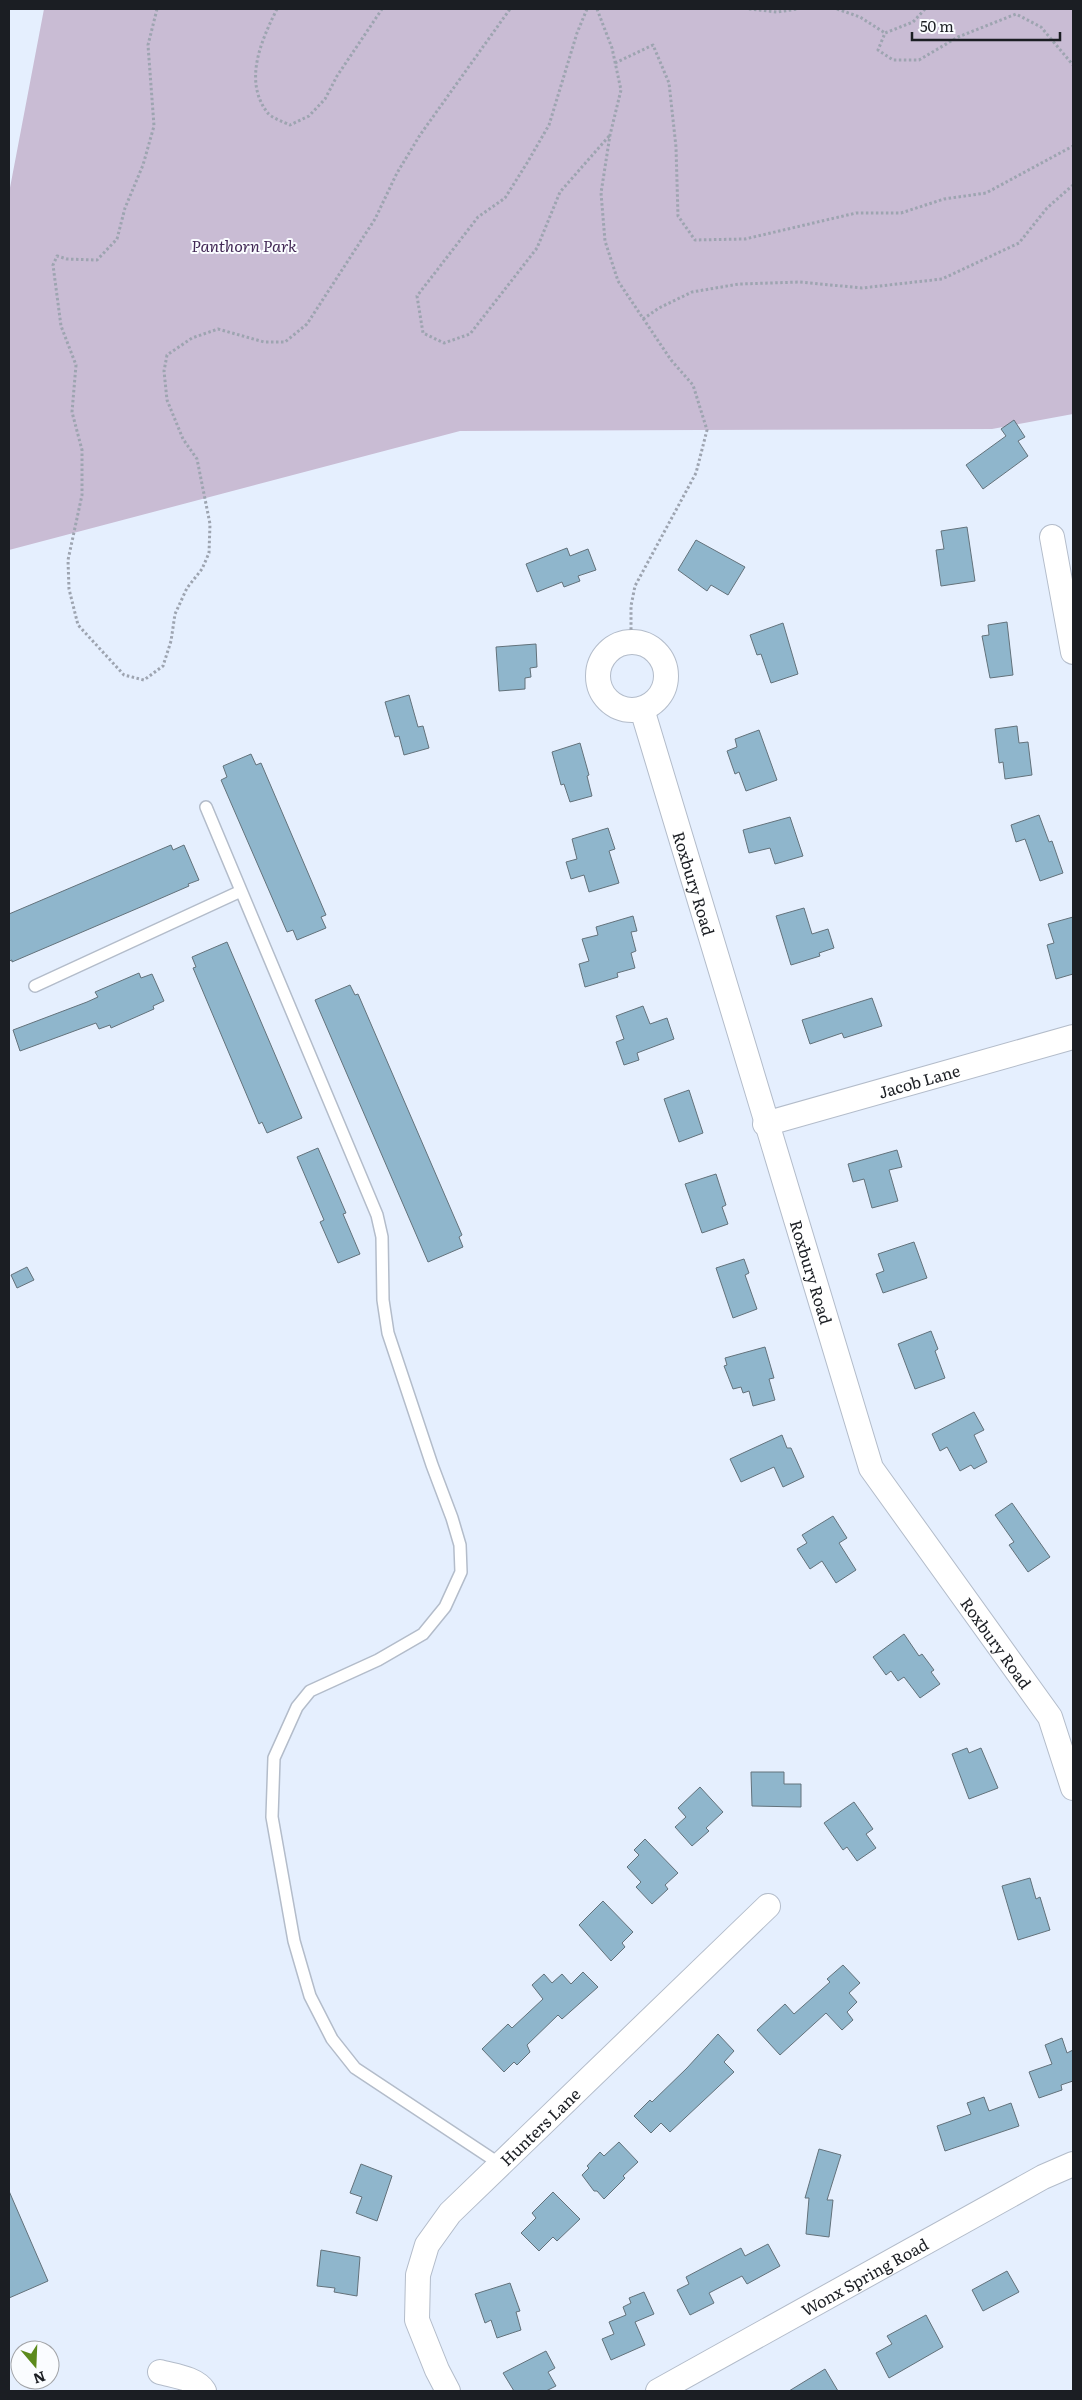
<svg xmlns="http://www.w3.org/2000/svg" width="1082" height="2400" viewBox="0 0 1082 2400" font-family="Literata,serif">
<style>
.green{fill:#c9bcd4}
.building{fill:#8fb6cc;stroke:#63727b}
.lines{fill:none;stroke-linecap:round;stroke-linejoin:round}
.service-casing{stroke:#b3bcca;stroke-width:14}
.minor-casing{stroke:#b3bcca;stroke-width:26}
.path{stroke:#9da4b0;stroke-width:3;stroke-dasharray:2.5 2.5;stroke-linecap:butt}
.service{stroke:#fff;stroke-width:11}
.minor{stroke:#fff;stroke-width:24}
.labels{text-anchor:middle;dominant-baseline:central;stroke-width:4;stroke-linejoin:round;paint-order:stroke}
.park-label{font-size:16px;font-style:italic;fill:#432956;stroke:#fafcff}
.street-label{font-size:16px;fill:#1b1e23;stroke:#fafcff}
</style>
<rect width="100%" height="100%" fill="#e5effe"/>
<!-- green -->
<path class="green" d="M44 9H1073V414L992 429 460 431 9 550V193Z"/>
<!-- building -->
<path class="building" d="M1014 420 1025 437 1018 441 1028 456 983 489 966 465 1006 436 1001 429Z
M967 527 975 581 941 586 936 550 944 549 941 531Z
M696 540 745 567 728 595 711 585 707 591 678 570Z
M567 548 570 556 588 549 596 570 578 576 580 581 564 587 562 582 537 592 526 564Z
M1007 622 1013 675 990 678 982 636 989 635 988 625Z
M783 623 798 674 771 683 761 654 757 655 750 635Z
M536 644 537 667 530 668 531 677 525 678V689L499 691 496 647Z
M409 695 418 727 423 726 429 748 404 755 399 736 395 737 385 702Z
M1017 726 1019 743 1028 742 1032 775 1005 779 1003 762 999 763 995 729Z
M759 730 777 780 746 791 739 772 735 774 727 751 737 747 735 739Z
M580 743 589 775 587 776 592 796 570 802 564 784 561 785 552 752Z
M251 754 256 765 261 763 326 915 321 917 326 928 297 940 293 930 287 932 221 780 227 777 223 766Z
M1039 815 1049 842 1052 841 1063 873 1040 881 1025 839 1016 842 1011 825Z
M790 817 803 856 775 864 770 848 749 853 743 830Z
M608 828 615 849 609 851 619 883 589 892 584 875 571 879 566 862 577 859 572 839Z
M171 845 173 850 184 845 199 880 188 884 189 886 143 906 12 962V960L9 961V914Z
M804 908 812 934 828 929 834 948 819 953 820 956 791 965 776 916Z
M633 916 637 931 631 932 636 951 631 953 635 968 617 973 618 977 585 987 579 964 589 961 582 939 598 935 596 927Z
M1073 917V974L1056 979 1047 945 1054 943 1048 924Z
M227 942 302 1118 267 1133 262 1122 259 1124 193 968 196 967 192 957Z
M139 973 141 978 152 974 164 1001 153 1006 154 1009 111 1028 110 1025 99 1029 96 1023 20 1051 13 1030 87 1002 98 997 95 992Z
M350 985 355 995 358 994 462 1235 459 1237 463 1247 428 1262 315 1000Z
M872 998 882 1026 844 1038 842 1033 810 1044 802 1020Z
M643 1006 650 1024 667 1018 674 1039 637 1053 639 1060 624 1065 616 1042 624 1039 616 1016Z
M689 1090 703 1133 679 1142 664 1099Z
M318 1148 346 1213 343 1214 360 1254 338 1263 320 1222 324 1220 297 1157Z
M897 1150 902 1167 889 1170 898 1201 872 1208 864 1179 853 1182 848 1164Z
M716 1174 726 1205 722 1207 728 1224 702 1233 685 1184Z
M914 1242 927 1278 883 1293 876 1274 884 1271 878 1254Z
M744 1259 749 1273 745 1275 757 1309 733 1318 716 1268Z
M27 1267 34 1280 17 1288 11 1275Z
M931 1331 938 1349 935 1351 945 1378 915 1389 898 1344Z
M765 1347 774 1378 769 1379 775 1400 753 1406 749 1391 743 1393 741 1387 733 1389 724 1366 727 1365 725 1358Z
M974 1412 984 1430 974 1435 987 1462 974 1469 971 1465 960 1471 947 1447 940 1451 932 1434Z
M782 1435 787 1448H791L804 1477 783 1487 774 1467 741 1482 730 1459Z
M1012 1503 1050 1557 1028 1572 1009 1545 1014 1542 995 1515Z
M833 1516 847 1538 839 1543 856 1570 836 1583 822 1561 810 1569 797 1549 807 1543 802 1535Z
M904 1634 919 1656 922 1654 934 1670 931 1672 940 1684 920 1698 904 1677 898 1681 891 1671 886 1675 873 1657Z
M967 1748 969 1753 981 1748 998 1788 969 1799 952 1754Z
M751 1772H784V1784H801V1807L752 1806Z
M700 1787 723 1812 706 1828 709 1831 692 1846 675 1827 686 1817 678 1808Z
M854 1802 873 1829 866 1834 876 1848 857 1861 847 1847 843 1850 824 1823Z
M645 1839 678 1873 665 1885 668 1889 652 1904 636 1887 641 1882 627 1867 639 1855 634 1850Z
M1030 1878 1036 1899 1040 1897 1050 1930 1018 1940 1002 1886Z
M603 1901 633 1932 622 1943 625 1947 611 1961 579 1925Z
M843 1965 860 1983 849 1993 857 2002 847 2012 853 2020 842 2030 826 2013 780 2055 757 2030 785 2004 794 2014 830 1982 827 1979Z
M583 1972 598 1987 562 2019 558 2015 527 2045 530 2052 517 2065 514 2062 504 2072 482 2049 508 2024 512 2028 543 1999 532 1985 544 1974 552 1983 562 1974 571 1984Z
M718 2034 734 2051 724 2062 734 2072 670 2132 661 2123 651 2133 634 2116 650 2100 652 2102 687 2068Z
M1062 2038 1067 2053 1073 2050V2081L1061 2085 1062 2090 1039 2098 1029 2072 1052 2064 1045 2045Z
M984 2097 989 2111 1011 2103 1019 2126 945 2151 937 2126 971 2114 967 2103Z
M619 2142 638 2162 623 2176 625 2178 604 2199 597 2191H594L582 2175 589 2168 587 2166 600 2152 604 2156Z
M819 2149 841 2155 827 2200H833L829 2237 806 2234 809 2198H805Z
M361 2164 392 2176 377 2221 356 2213 362 2197 350 2193Z
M9 2191 48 2281 9 2298Z
M553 2192 580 2219 557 2241 553 2237 539 2251 521 2233 536 2218 532 2213Z
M768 2244 780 2266 747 2284 742 2276 709 2293 714 2303 690 2315 677 2290 689 2284 686 2277 741 2248 745 2256Z
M321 2250 360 2257 357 2296 334 2292 335 2288 317 2286Z
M1007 2271 1019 2292 983 2311 972 2290Z
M510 2283 520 2311 516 2312 521 2330 497 2338 491 2320 485 2323 475 2294Z
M644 2292 654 2314 635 2322 645 2345 611 2360 602 2339 614 2334 609 2322 626 2315 623 2307 631 2303 629 2298Z
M926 2315 943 2347 889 2378 876 2353 892 2344 887 2336Z
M546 2351 555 2368 548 2372 556 2386 546 2391H514L503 2373Z
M825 2369 838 2391H789Z"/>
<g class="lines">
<defs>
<path id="service" d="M206 807 377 1215 382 1237 383 1300 388 1333 432 1465 452 1518 460 1545 461 1572 445 1607 423 1634 378 1660 310 1691 297 1707 274 1758 272 1817 294 1941 310 1996 332 2039 355 2068 500 2164
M35 986 241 891"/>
<g id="minor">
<path d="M1052 537 1073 652"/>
<circle cx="632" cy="676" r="34"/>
<path id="s1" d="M642 709 871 1468 1050 1717 1073 1788"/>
<path id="s2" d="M765 1124 1073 1037"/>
<path d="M160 2372C174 2376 196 2378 204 2391"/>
<path id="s3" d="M448 2391 437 2370 417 2320 418 2275 427 2245 450 2213 768 1906"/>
<path id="s4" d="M658 2391 1043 2177 1073 2164"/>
</g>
</defs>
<!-- service casing -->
<use href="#service" class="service-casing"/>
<!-- minor casing -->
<use href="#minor" class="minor-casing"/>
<!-- path -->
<path class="path" d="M157 9 148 45 154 126 143 165 125 208 117 239 97 260 67 259 57 256 53 265 61 326 76 365 72 412 82 450V495L68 560 69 589 78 625 124 675 144 680 163 666 171 641 175 614 187 588 202 569 209 553 210 524 197 459 183 439 167 400 164 371 167 355 192 338 218 329 264 342H285L307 324 375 219 397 173 420 135 510 9
M277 9C262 39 243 80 267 112 271 118 284 122 290 125L309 116 325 99 337 76 382 9
M587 9 577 33 549 125 527 163 505 198 478 217 417 296 423 333 444 343 470 334 537 248 560 192 610 135
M597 9 612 48 621 90 610 135 601 193 605 241 618 281 671 360 693 385 707 430 696 473 635 586 631 606V643
M749 9 777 12 798 9
M837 9 860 17 885 33
M925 9 913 22 885 33 878 50 893 60H919L958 37 1016 14 1041 27 1073 65
M615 63 653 45 669 83 676 147 678 216 695 240 745 239 856 213H901L944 199 986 193 1073 146
M643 319 659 308 692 292 739 284 800 282 862 288 942 279 1019 243 1047 208 1073 185"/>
<!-- service -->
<use href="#service" class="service"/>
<!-- minor -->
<use href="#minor" class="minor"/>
</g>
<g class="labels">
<!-- park labels -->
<g class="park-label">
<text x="244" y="245">Panthorn Park</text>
</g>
<!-- street labels -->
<g class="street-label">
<text stroke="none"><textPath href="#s1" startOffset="182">Roxbury Road</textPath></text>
<text stroke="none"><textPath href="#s2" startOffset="160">Jacob Lane</textPath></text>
<text stroke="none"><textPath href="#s1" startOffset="588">Roxbury Road</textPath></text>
<text stroke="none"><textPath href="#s1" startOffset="1008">Roxbury Road</textPath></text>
<text stroke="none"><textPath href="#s3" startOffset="318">Hunters Lane</textPath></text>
<text stroke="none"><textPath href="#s4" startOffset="236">Wonx Spring Road</textPath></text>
</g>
</g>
<!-- border -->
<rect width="1082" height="2400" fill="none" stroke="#1b1e23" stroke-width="20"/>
<!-- north arrow -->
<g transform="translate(35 2365) rotate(161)"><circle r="24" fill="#fafcff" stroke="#a1a3a7"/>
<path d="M0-4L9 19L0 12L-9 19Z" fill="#5c8a1c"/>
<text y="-8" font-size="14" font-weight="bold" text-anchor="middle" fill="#1b1e23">N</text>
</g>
<!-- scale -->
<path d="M912 32v8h148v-8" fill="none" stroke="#1b1e23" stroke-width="2.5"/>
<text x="920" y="32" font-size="15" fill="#1b1e23" stroke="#fafcff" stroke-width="4" paint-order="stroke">50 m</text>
</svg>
